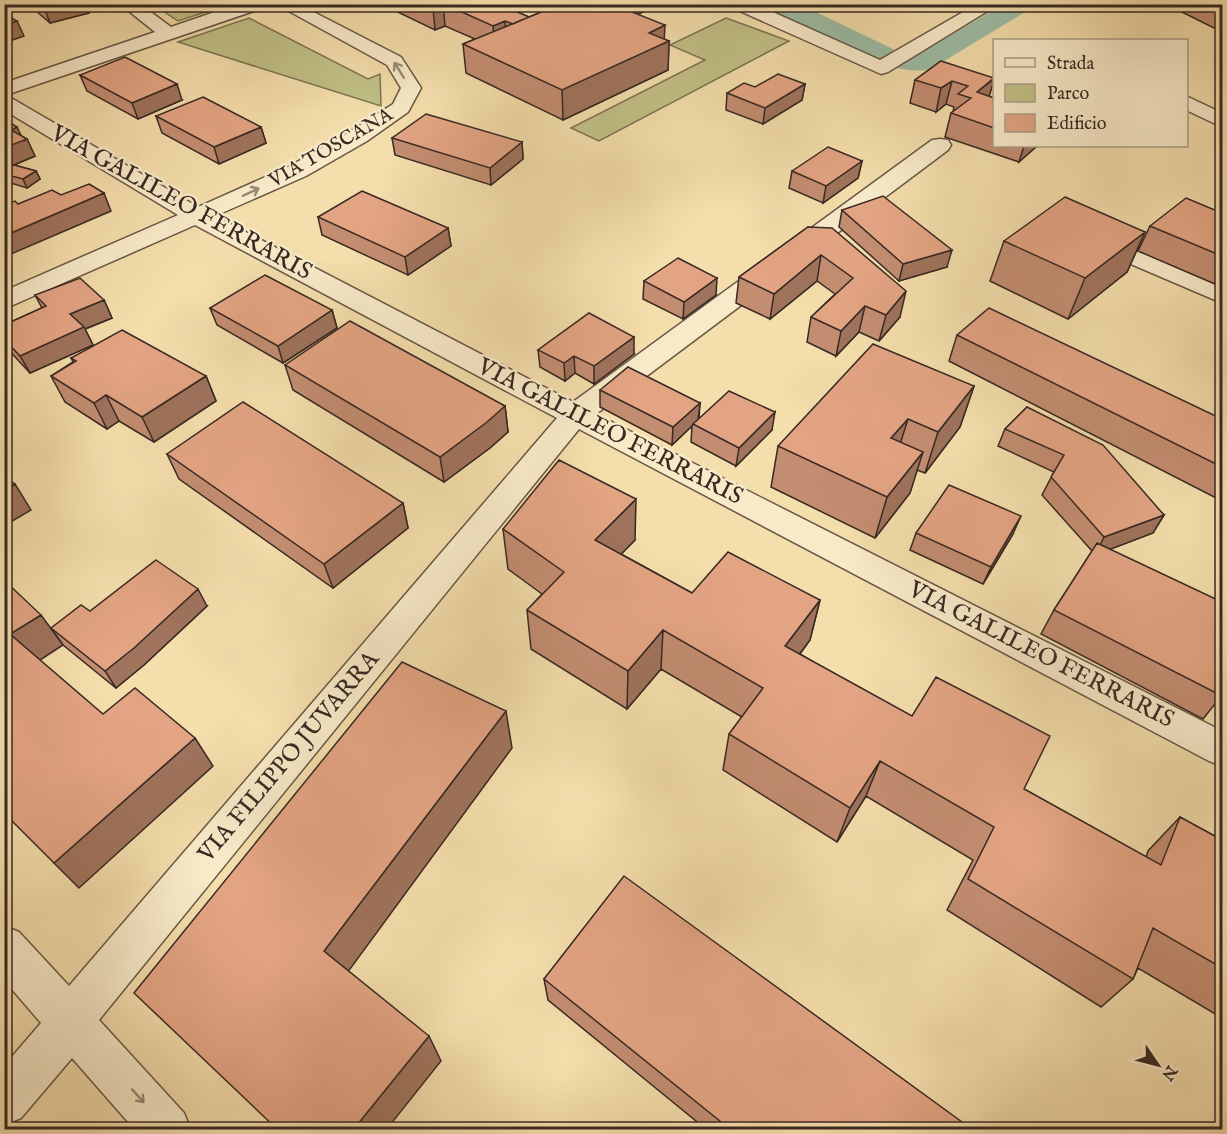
<svg xmlns="http://www.w3.org/2000/svg" width="1227" height="1134" viewBox="0 0 1227 1134" font-family="'IM FELL English',serif">
<style>
.green{fill:#c1c086;stroke:#7c7454;stroke-width:1.5}
.lines{fill:none;stroke-linecap:round;stroke-linejoin:round}
.canal{fill:#9cbda5;fill-rule:evenodd}
.minor-casing{stroke:#675645;stroke-width:3}
.minor{fill:#f8eac9;fill-rule:evenodd}
.wall{fill:#c38d71;stroke:#382923;stroke-width:1.5}
.shaded-wall{fill:#9f735c;stroke:#382923;stroke-width:1.5}
.building{fill:#e3a483;stroke:#382923;stroke-width:1.5}
.oneway{stroke:#988a76}
.labels{text-anchor:middle;dominant-baseline:central;stroke-width:5;stroke-linejoin:round;paint-order:stroke}
.far-street-label{font-size:20px;fill:#382923;stroke:#f8eac9}
.street-label{font-size:24px;fill:#382923;stroke:#f8eac9}
</style>
<rect width="100%" height="100%" fill="#f4deac"/>
<filter id="stains"><feTurbulence type="fractalNoise" baseFrequency=".00333" numOctaves="4"/><feColorMatrix values="0 0 0 0 .2 0 0 0 0 .09 0 0 0 0 .02 0 0 0 .5 -.17"/></filter>
<radialGradient id="worn" r=".72"><stop offset=".6" stop-color="#630" stop-opacity="0"/><stop offset="1" stop-color="#630" stop-opacity=".3"/></radialGradient>
<!-- green -->
<path class="green" d="M154 5H227L178 21Z
M249 18 368 79 380 74 381 106 178 42Z
M726 18 789 41 599 141 571 128 705 60 670 45Z"/>
<g class="lines">
<!-- canal -->
<path class="canal" d="M766 4H799L893 49 897 54 917 55 1004 4H1034L1030 9 931 69C918 72 905 70 892 67L888 61 875 59 770 9Z"/>
<defs>
<path id="minor" d="M120 4H140L171 27 238 4H265L263 8 6 95 198 207 290 166 351 131 393 104 401 88 387 65 276 4H298L401 57 421 88 408 112 367 141 306 176 215 216 573 402 932 140 940 139 948 140 951 145 948 150 596 414 1222 731V766L1209 761 579 429 99 1020 184 1113 191 1130H135L72 1058 21 1118 4 1125V1066L41 1023 4 980V926L19 932 69 986 557 418 195 225 4 309V291L178 215 4 110V83L155 32Z
M731 4H755L880 60 977 4H999L888 72 881 74 733 8Z
M1186 96 1222 113V127L1186 110Z
M1092 232 1222 286V303L1084 244 1080 239 1084 234Z"/>
</defs>
<!-- minor casing -->
<use href="#minor" class="minor-casing"/>
<!-- minor -->
<use href="#minor" class="minor"/>
</g>
<!-- wall -->
<path class="wall" d="M28 4H86L89 13 50 23Z
M381 4H529L514 11 529 17 561 4H653L652 8 637 14 664 39 669 41 668 70 563 120 466 73 463 44 475 39 445 26 435 30Z
M1166 4H1222V32Z
M941 61 990 97 994 98V146H1037L1019 162 945 137 951 113 953 112 954 107 946 104 936 112 910 103 915 80Z
M80 75 182 100 138 119 87 91Z
M805 84 802 100 763 124 726 110 727 93 755 87Z
M156 116 261 127 266 143 219 164 162 133Z
M21 136 27 139 35 156 14 165 36 171 40 179 27 188 4 181V174L12 166Z
M392 138 522 142 523 159 491 185 395 155Z
M862 161 858 178 823 203 789 188 792 171Z
M842 210 947 267 899 281 839 227Z
M1222 213V287L1138 251 1150 226Z
M318 217 448 228 451 246 408 275 322 235Z
M808 227 900 317 879 341 859 332 836 356 807 342 811 317 835 294 817 281 770 319 736 303 739 277Z
M1145 232 1127 272 1068 319 990 281 1004 241Z
M644 281 716 295 683 319 643 299Z
M35 295 104 300 112 318 85 329 93 345 30 373 4 345V325L42 308Z
M210 308 332 310 337 328 283 363 217 325Z
M957 335 1222 419V501L949 361Z
M538 350 634 354 594 384 575 373 565 381 540 367Z
M71 358 206 376 216 401 154 442 119 421 107 429 65 402 51 376 73 362Z
M285 365 505 406 508 432 490 448 444 482 293 390Z
M974 386 960 427 925 473 917 470 910 493 875 538 771 487 778 446Z
M600 390 700 403 699 419 772 430 736 466 691 442 692 426 672 445 600 407Z
M1027 407 1164 515 1153 533 1110 549 1222 695 1203 719 1041 634 1054 610 1092 551 1042 495 1054 472 998 446 1005 429Z
M167 454 403 503 408 528 333 588 179 479Z
M503 529 635 540 621 554 692 593 820 600 810 640 800 654 1024 789 1146 857 1148 851 1180 817 1222 840V1018L1138 968 1133 979 1101 1007 947 910 973 860 866 796 837 842 723 770 729 734 742 717 661 669 627 709 531 649 527 610 542 594 508 569Z
M916 533 1013 534 983 584 910 550Z
M207 606 144 665 116 688 63 645 51 628 90 611Z
M544 979 973 1130H707L548 1000Z"/>
<!-- shaded-wall -->
<path class="shaded-wall" d="M55 4H86L89 13 50 23 44 7Z
M441 4H443L445 26 435 30 433 8Z
M486 4H529L488 21Z
M632 4H653L652 8 632 17Z
M17 21 24 36 4 43V25Z
M505 21 507 43 495 49 493 26Z
M665 25 664 43 669 41 668 70 563 120 562 90 649 33Z
M994 79V80L988 101 977 92Z
M952 81 946 104 936 112 941 88Z
M177 84 182 100 138 119 132 103Z
M805 84 802 100 763 124 765 108Z
M17 127 24 141 27 139 35 156 4 169V148L11 130Z
M261 127 266 143 219 164 214 147Z
M522 142 523 159 491 185 490 168Z
M1024 146H1037L1019 162Z
M862 161 858 178 823 203 826 186Z
M36 171 40 179 27 188 23 179Z
M104 193 111 211 4 257V236Z
M448 228 451 246 408 275 405 257Z
M1145 232 1127 272 1068 319 1085 278Z
M952 250 947 267 899 281 903 264Z
M821 255 817 281 770 319 774 294Z
M717 278 716 295 683 319 684 302Z
M906 291 900 317 879 341 886 315Z
M104 300 112 318 85 329 93 345 30 373 20 356 70 314Z
M865 306 859 332 836 356 841 331Z
M332 310 337 328 283 363 278 346Z
M634 337V354L594 384V366Z
M574 356 575 373 565 381 564 363Z
M206 376 216 401 154 442 142 417Z
M974 386 960 427 925 473 938 432Z
M106 395 119 421 107 429 94 403Z
M700 403 698 421 693 424 692 426 672 445 673 427Z
M505 406 508 432 490 448 444 482 440 457Z
M775 412 772 430 736 466 739 448Z
M908 419 895 460 891 438Z
M923 452 910 493 875 538 887 497Z
M15 484 31 510 4 526V491Z
M636 499 635 540 596 580 595 540Z
M403 503 408 528 333 588 324 564Z
M1164 515 1153 533 1095 555 1104 537Z
M1021 516 1013 534 983 584 991 567Z
M198 589 207 606 144 665 116 688 105 671Z
M820 600 810 640 777 684 785 646Z
M41 615 63 645 34 664 10 634Z
M663 630 661 669 627 709 628 671Z
M506 711 512 748 342 980 324 951Z
M195 738 213 766 79 888 54 863Z
M880 761 866 796 837 842 850 808Z
M429 1036 441 1061 386 1130H353Z"/>
<!-- building -->
<path class="building" d="M40 4H55L44 7Z
M426 4H441L433 8Z
M444 4H499L529 17 513 24 505 21 493 26Z
M561 4H612L665 25 649 33 669 41 562 90 463 44Z
M4 14 17 21 4 25Z
M125 57 177 84 132 103 80 75Z
M941 61 994 78 977 92 994 98V128L951 113 971 98 958 94 968 86 952 81 941 88 915 80Z
M778 74 805 84 765 108 727 93 744 83 755 87Z
M203 97 261 127 214 147 156 116Z
M426 114 522 142 490 168 392 138Z
M4 119 17 127 11 130 27 139 4 148Z
M828 147 862 161 826 186 792 171Z
M14 165 36 171 23 179 4 174V170Z
M89 184 104 193 4 236V205L15 201 18 204 52 190 61 195Z
M362 191 448 228 405 257 318 217Z
M883 196 952 250 903 264 842 210Z
M1065 197 1145 232 1085 278 1004 241Z
M1186 198 1222 213V256L1150 226Z
M808 227 832 228 906 291 886 315 865 306 841 331 811 317 853 278 821 255 774 294 739 277Z
M678 258 717 278 684 302 644 281Z
M265 275 332 310 278 346 210 308Z
M80 278 104 300 70 314 84 327 20 356 4 339V325L46 306 35 295Z
M989 308 1222 419V467L957 335Z
M589 313 634 337 594 366 574 356 564 363 538 350Z
M350 321 505 406 487 422 440 457 285 365Z
M122 330 206 376 142 417 106 395 94 403 51 376 76 361 71 358Z
M873 344 974 386 938 432 908 419 891 438 923 452 887 497 778 446Z
M628 367 700 403 673 427 600 390Z
M729 391 775 412 739 448 693 424Z
M243 402 403 503 324 564 167 454Z
M1027 407 1103 445 1164 515 1104 537 1051 477 1064 455 1005 429Z
M559 460 636 499 595 540 692 593 728 552 820 600 785 646 912 716 936 677 1050 736 1024 789 1161 865 1180 817 1222 840V968L1153 928 1133 979 968 879 994 827 880 761 850 808 729 734 763 688 663 630 628 671 527 610 564 572 503 529Z
M4 476 15 484 4 491Z
M949 485 1021 516 991 567 916 533Z
M1097 543 1222 602V696L1054 610Z
M156 560 198 589 134 648 105 671 51 628 81 605 90 611Z
M4 580 41 615 10 634 103 714 135 688 195 738 54 863 4 813Z
M402 662 506 711 324 951 429 1036 353 1130H278L134 993Z
M624 876 973 1130H731L544 979Z"/>
<!-- one-way arrows -->
<defs><path id="oneway-shaft" d="M-6 0H5M1.5-3L5.5 0L1.5 3" fill="none" stroke-width="1.6" stroke-linecap="round" stroke-linejoin="round" transform="scale(1.5)"/></defs>
<g class="oneway">
<use href="#oneway-shaft" transform="translate(399 70) rotate(-122)"/>
<use href="#oneway-shaft" transform="translate(251 192) rotate(-25)"/>
<use href="#oneway-shaft" transform="translate(138 1096) rotate(48)"/>
</g>
<g class="labels">
<!-- far-street labels -->
<g class="far-street-label">
<text transform="translate(331 148) rotate(-30)">VIA TOSCANA</text>
</g>
<!-- street labels -->
<g class="street-label">
<text transform="translate(181 203) rotate(29)">VIA GALILEO FERRARIS</text>
<text transform="translate(610 432) rotate(27)">VIA GALILEO FERRARIS</text>
<text transform="translate(1041 655) rotate(27)">VIA GALILEO FERRARIS</text>
<text transform="translate(289 757) rotate(-50)">VIA FILIPPO JUVARRA</text>
</g>
</g>
<!-- margin -->
<rect width="1227" height="1134" fill="none" stroke="#f4deac" stroke-width="24"/>
<rect x="6" y="6" width="1215" height="1122" fill="none" stroke="#382923" stroke-width="3"/>
<rect x="12" y="12" width="1203" height="1110" fill="none" stroke="#382923" stroke-width="1.5"/>
<!-- legend -->
<rect x="993" y="39" width="195" height="108" fill="#f8eac9" stroke="#ab9d87" stroke-width="1.5"/>
<rect x="1005" y="58" width="30" height="9" fill="#f8eac9" stroke="#ab9d87" stroke-width="1.5"/>
<text x="1047" y="69" font-size="18" fill="#382923">Strada</text>
<rect x="1005" y="84" width="30" height="18" fill="#c1c086" stroke="#ab9d87" stroke-width="1.5"/>
<text x="1047" y="99" font-size="18" fill="#382923">Parco</text>
<rect x="1005" y="114" width="30" height="18" fill="#e3a483" stroke="#ab9d87" stroke-width="1.5"/>
<text x="1047" y="129" font-size="18" fill="#382923">Edificio</text>
<!-- north arrow -->
<g transform="translate(1158 1065) rotate(125)" stroke="#f8eac9" stroke-width="4.5" paint-order="stroke">
<path d="M0-4.5L10 22L0 15L-10 22Z" fill="#382923"/>
<text y="-9" font-size="16" font-weight="bold" text-anchor="middle" fill="#382923">N</text>
</g>
<rect width="100%" height="100%" filter="url(#stains)"/>
<rect width="100%" height="100%" fill="url(#worn)"/>
</svg>
